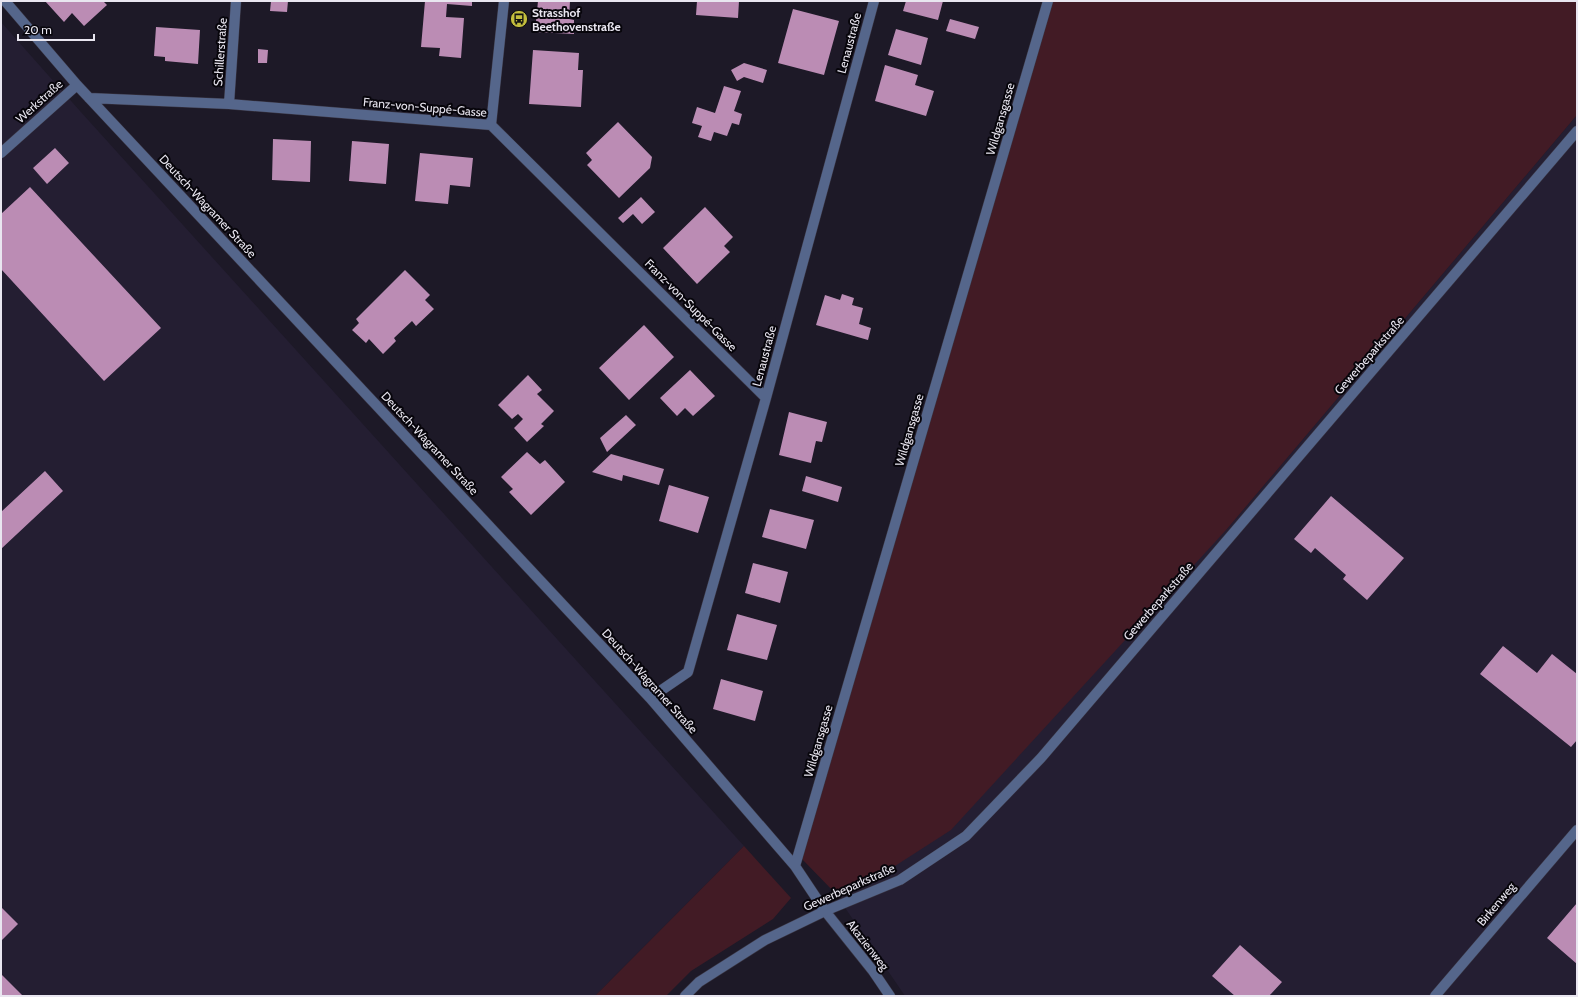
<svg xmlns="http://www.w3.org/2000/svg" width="1578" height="997" viewBox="0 0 1578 997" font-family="Cabin,sans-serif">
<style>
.built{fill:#241e32}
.green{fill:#421b25}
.building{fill:#bb8cb4}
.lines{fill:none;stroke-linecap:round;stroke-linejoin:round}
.minor-casing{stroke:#3a3643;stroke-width:11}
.minor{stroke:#55668b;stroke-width:10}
.labels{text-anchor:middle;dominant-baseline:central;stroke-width:4;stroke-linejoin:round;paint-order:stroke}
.poi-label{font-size:12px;font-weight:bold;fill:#e9e6f0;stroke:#07050b;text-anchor:start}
.street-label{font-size:12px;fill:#e9e6f0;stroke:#07050b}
</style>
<rect width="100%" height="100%" fill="#1d1927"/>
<!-- built -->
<path class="built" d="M1 22 80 111 744 846 595 996H1Z
M1577 115V996H905L835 893 881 875 1227 529Z"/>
<!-- green -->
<path class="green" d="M1046 1H1577V115L1227 529 951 830 881 875 835 893 802 859Z
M744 846 791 898 773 919 691 971 666 996H595Z"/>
<!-- building -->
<path class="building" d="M45 1H103L107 5 84 26 72 13 64 22Z
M271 1H288L287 12 270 11Z
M425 1H472V6L447 4 446 17 464 18 461 58 439 56 440 48 421 47Z
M538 1H570L569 19 574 20V34L535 32Z
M697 1H739L738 18 696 15Z
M906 1H943L938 20 903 11Z
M793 9 839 21 824 75 778 63Z
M950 19 979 27 975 39 946 31Z
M156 27 200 30 198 64 165 61V57L154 56Z
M896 29 928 38 921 65 888 55Z
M258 49 268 50 267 63H258Z
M533 50 579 53 578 70H583L581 107 529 104Z
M744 63 767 70 763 83 744 77 737 81 731 70Z
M885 65 918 75 915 85 934 91 926 116 875 101Z
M724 86 741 91 734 111 742 114 739 125 732 123 727 136 714 132 711 141 698 137 702 126 692 123 697 107 715 113Z
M618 122 652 157 650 168 619 198 587 165 592 160 586 153Z
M273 139 311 141 310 182 272 180Z
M352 141 389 144 386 184 349 181Z
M55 148 69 163 47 184 33 168Z
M420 153 473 158 470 187 450 185 448 204 415 201Z
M30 187 161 328 104 381 1 269V214Z
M641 197 655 212 642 224 633 214 623 223 618 218Z
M705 207 733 237 724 246 730 252 697 284 663 248Z
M405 270 430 295 425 300 434 309 416 326 412 321 394 338 396 341 383 354 369 339 366 343 352 330 359 323 356 319Z
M842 294 854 298 852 305 863 308 859 324 871 328 868 340 816 325 825 295 840 300Z
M644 325 674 357 629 400 599 368Z
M690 370 715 396 693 416 685 408 677 416 660 398Z
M528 375 542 390 537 394 554 411 541 424 544 426 527 442 514 428 523 419 518 414 512 419 498 405Z
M789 412 827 422 822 442 816 441 811 463 779 455Z
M626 415 636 425 607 452 600 438Z
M527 452 540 464 545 460 565 482 531 515 509 492 513 489 501 477Z
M611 454 664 469 659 485 623 475 622 481 592 472Z
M45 471 63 491 1 549V512Z
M806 476 842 487 838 502 802 491Z
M669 485 709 497 698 533 659 521Z
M1331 496 1404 558 1367 600 1343 579 1346 575 1315 548 1311 553 1294 539Z
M770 509 814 520 806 549 762 537Z
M753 563 788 572 780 603 745 593Z
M737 614 777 625 767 660 727 650Z
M1503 646 1537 673 1552 654 1577 674V740L1571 747 1480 674Z
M721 679 763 691 755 721 713 709Z
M1577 903V964L1547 938Z
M1 907 18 924 2 940 1 939Z
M1240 945 1282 982 1269 996H1235L1212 976Z
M1 974 23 996H1Z"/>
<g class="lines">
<defs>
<path id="minor" d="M5 1 77 85 650 698 795 866 825 911 873 971 890 996
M89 98 229 104 491 125 766 398
M229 104 236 1
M491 125 504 1
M1 153 77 85
M650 698 688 672 766 398 874 1
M795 866 1048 1
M685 996 699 982 765 940 825 911 900 880 966 836 1041 758 1577 131
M1435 996 1577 830"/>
</defs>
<!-- minor casing -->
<use href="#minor" class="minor-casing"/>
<!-- minor -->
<use href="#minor" class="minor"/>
</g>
<!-- icons -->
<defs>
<symbol id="bus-disc" viewBox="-11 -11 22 22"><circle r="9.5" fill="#c3bd3e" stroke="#07050b"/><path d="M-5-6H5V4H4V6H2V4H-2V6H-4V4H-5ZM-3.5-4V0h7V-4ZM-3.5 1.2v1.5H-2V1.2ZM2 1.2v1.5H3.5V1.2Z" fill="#111"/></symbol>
</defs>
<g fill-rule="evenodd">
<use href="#bus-disc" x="509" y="9" width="20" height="20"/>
</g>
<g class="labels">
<!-- poi labels -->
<g class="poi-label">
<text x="532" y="12">Strasshof<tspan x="532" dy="14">Beethovenstraße</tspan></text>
</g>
<!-- street labels -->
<g class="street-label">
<text transform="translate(849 43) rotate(-75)">Lenaustraße</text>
<text transform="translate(220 52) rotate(-86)">Schillerstraße</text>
<text transform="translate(39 101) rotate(-42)">Werkstraße</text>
<text transform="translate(425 107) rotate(5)">Franz-von-Suppé-Gasse</text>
<text transform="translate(1000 119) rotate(-74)">Wildgansgasse</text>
<text transform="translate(208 206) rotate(47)">Deutsch-Wagramer Straße</text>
<text transform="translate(691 305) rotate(45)">Franz-von-Suppé-Gasse</text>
<text transform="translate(1369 355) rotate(-49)">Gewerbeparkstraße</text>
<text transform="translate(764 356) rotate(-75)">Lenaustraße</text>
<text transform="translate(909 430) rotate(-74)">Wildgansgasse</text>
<text transform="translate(430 443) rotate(47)">Deutsch-Wagramer Straße</text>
<text transform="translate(1158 601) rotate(-49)">Gewerbeparkstraße</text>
<text transform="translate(650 681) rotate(48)">Deutsch-Wagramer Straße</text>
<text transform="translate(818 741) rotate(-74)">Wildgansgasse</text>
<text transform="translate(849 887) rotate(-24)">Gewerbeparkstraße</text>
<text transform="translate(1496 904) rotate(-50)">Birkenweg</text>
<text transform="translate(868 945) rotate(52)">Akazienweg</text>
</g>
</g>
<!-- border -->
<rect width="1578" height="997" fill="none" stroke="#e9e6f0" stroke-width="4"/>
<!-- scale -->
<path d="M18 34v6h76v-6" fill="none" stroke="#e9e6f0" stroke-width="2"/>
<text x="24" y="34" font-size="12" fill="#e9e6f0" stroke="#07050b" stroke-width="3" paint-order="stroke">20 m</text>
</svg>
